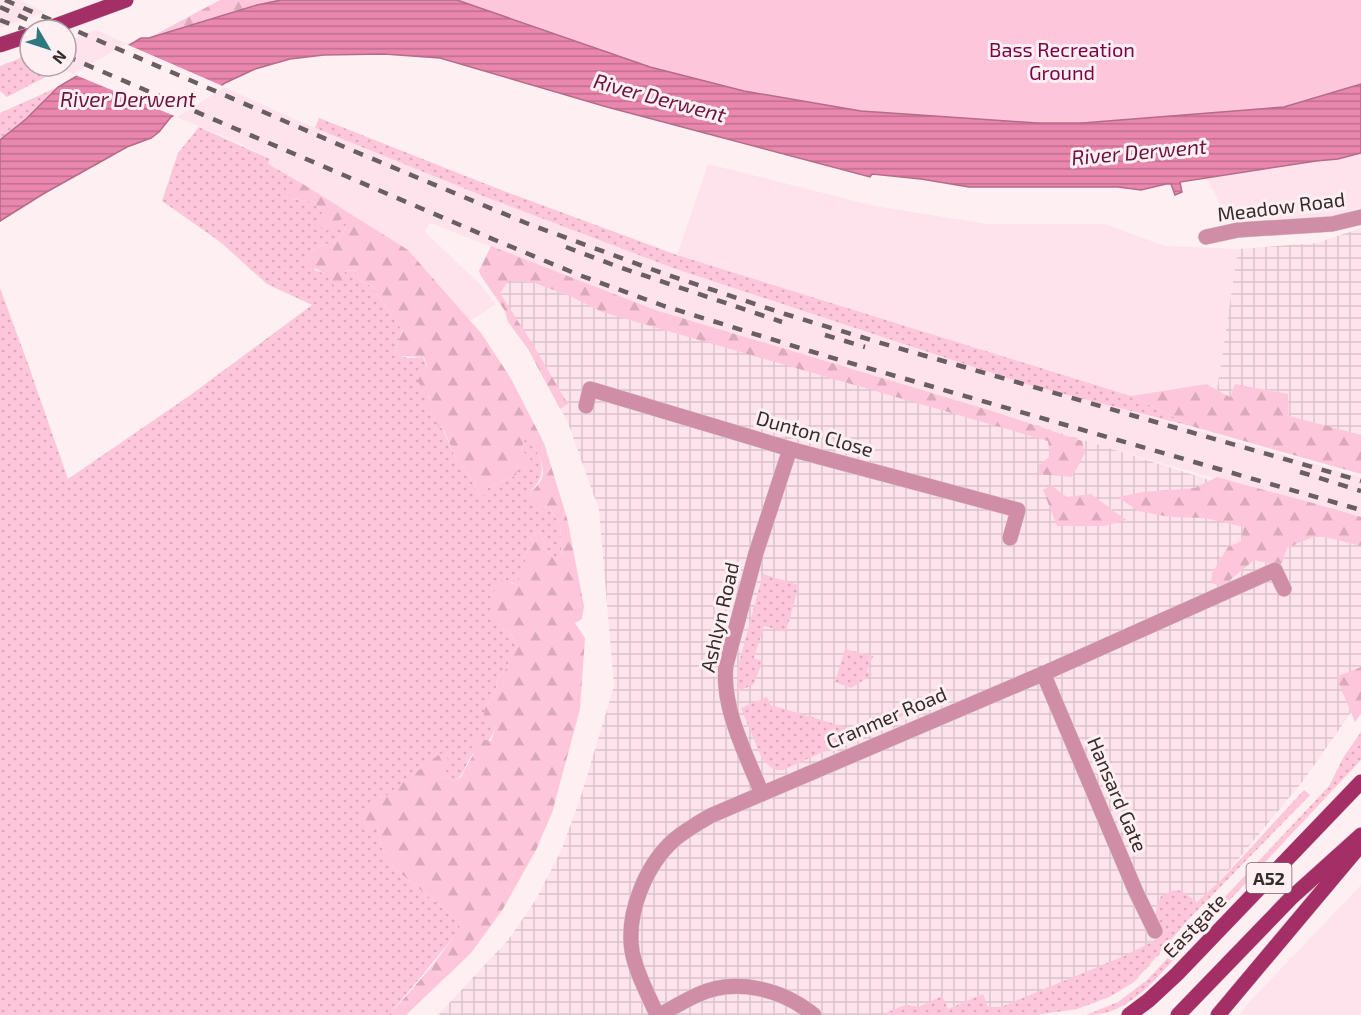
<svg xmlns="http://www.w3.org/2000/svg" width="1361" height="1015" viewBox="0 0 1361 1015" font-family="'Exo 2',sans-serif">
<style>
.built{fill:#fee3ec}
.industrial{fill:url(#industrial-grid)}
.grass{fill:url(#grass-dots)}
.forest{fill:url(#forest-firs)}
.green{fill:#fec6da}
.water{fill:url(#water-rules);stroke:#b46c88;stroke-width:1.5}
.pier{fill:#feeff3}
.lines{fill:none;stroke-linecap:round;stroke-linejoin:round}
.minor-casing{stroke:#daccd0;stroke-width:16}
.major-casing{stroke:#daccd0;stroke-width:16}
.minor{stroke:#cf8ea6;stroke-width:15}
.major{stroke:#a42f66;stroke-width:15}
.rail{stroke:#695e61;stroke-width:4.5;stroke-dasharray:10 10;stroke-linecap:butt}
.major-bridge-casing{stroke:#daccd0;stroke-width:16;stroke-linecap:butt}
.major-bridge{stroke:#a42f66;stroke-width:15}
.labels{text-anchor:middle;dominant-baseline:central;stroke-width:6;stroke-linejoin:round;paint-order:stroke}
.shield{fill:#feeff3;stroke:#72666a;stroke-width:1.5}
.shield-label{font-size:18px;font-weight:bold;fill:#362c2f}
.park-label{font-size:20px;fill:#7d0046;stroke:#feeff3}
.street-label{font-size:20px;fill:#362c2f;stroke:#feeff3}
.water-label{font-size:21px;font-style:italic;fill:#6b143f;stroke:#feeff3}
</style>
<defs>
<pattern id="industrial-grid" width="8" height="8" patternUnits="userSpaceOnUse" patternTransform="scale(1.5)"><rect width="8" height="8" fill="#fee3ec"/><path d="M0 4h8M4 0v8" fill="none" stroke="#dac3cb"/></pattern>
<pattern id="grass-dots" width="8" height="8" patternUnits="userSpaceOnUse" patternTransform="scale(1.5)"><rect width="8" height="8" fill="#fec6da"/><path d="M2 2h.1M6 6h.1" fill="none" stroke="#daaabb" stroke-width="1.8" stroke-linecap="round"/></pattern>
<pattern id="forest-firs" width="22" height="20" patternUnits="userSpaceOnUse" patternTransform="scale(1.5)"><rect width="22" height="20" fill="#fec6da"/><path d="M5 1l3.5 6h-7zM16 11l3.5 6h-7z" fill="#daaabb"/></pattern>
<pattern id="water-rules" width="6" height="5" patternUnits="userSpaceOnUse" patternTransform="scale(1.5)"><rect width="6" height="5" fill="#ea87ae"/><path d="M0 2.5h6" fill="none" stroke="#be6f8e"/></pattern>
</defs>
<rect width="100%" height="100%" fill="#feeff3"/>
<!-- built -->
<path class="built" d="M0 0H20L44 12 0 28Z
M96 30 315 128 488 198 676 269 1061 391 1361 477V517L1322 505 1283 497 1082 441 995 412 655 310 430 223 425 232 479 283 496 304 470 321 408 250 303 184 268 164 270 159 239 143 54 66H66V41Z
M1361 153V207L1334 217 1228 220 1207 178 1316 161 1338 159Z
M708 164 875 206 987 224H1105L1165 246 1238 249 1217 390 1207 384 1131 396 677 255Z
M1361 885V1015H1239L1251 1000Z"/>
<!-- industrial -->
<path class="industrial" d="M1361 228V437L1289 416 1287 394 1235 384 1230 397 1217 390 1238 249 1317 243Z
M519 258 655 310 995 412 1361 528V698L1303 781 1154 961 1134 982 1109 997 1091 1004 1077 1009 1034 1015H438L508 940 535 901 561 851 581 796 614 686 599 510 568 423 499 293Z"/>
<!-- grass -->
<path class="grass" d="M28 55 30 57V66H47L57 71 7 97 0 91V66Z
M58 87 26 119 0 140V113Z
M319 118 501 190 677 255 1131 396 1194 427 1029 385 676 269 488 198 315 128Z
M199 127 270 159 268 164 303 184H283L293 199 314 202 322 212 347 221 343 234 334 241 309 251 315 270 325 274 355 270 359 280 371 286 402 330 395 352C403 360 413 358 423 357L428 369 427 393 456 459 468 473 480 496 488 488 516 475 518 463 528 469 521 451 525 438C542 453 549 473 532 490L539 508 549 507 560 525 562 561 555 559 543 549 545 543 539 531 532 536 530 546 525 555V570L518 585 511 582 501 627 510 632 517 647 508 658 509 665 499 677 493 698 485 707 496 726C488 748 484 740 473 754 465 764 465 775 454 781L444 776 377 825 383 850 394 868 461 923 459 930 448 944 389 1015H0V288L28 364 68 479 189 396 312 305 267 284 219 241 162 201 178 153Z
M763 574 799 585 786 632 764 626 754 658 763 661 753 685 738 691 737 670Z
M845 649 873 656 867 672 873 674 851 688 835 682Z
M922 696 927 705 783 770H774L762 759 741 708 767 697 771 705 848 728Z
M1361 732V760L1152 983C1132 1002 1114 1015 1086 1015L1118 1002 1147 980 1329 786 1343 758Z
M1304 790 1310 795 1188 920 1134 982 1109 997 1077 1009 1034 1015H881L905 1005 919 1007 942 996 948 1009 983 994 988 1007H1001L1124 956 1161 937C1155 920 1153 914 1161 896 1181 886 1179 890 1197 902L1220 881Z"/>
<!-- forest -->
<path class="forest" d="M220 0H281L257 5 149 38Z
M282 184H303L408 250 481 333 510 377 544 443 567 518 584 606 582 619 575 623 585 638 580 709 552 813 536 850 503 909 471 953 406 1015H389C404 999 455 942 461 923L394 868 383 850 377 825 367 831 356 819 441 753 450 761 444 776 454 781 461 777 474 753 470 742 477 738 491 741 496 726 483 722 485 707 493 698 499 677 509 665 507 658 517 647 510 632 501 627 491 617 490 598 501 580 518 585 519 575 525 570V555L530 546 532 536 539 531 545 543 543 549 555 559 562 560 560 525 549 507 539 508 529 504 528 497C531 491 536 488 540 482 549 468 536 447 525 439L521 450 530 457 532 464 528 469 518 464 516 475 488 488 487 495 480 496 468 473 456 459 444 430 439 427 427 405 430 398 418 382V374L428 369 424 357 399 356 395 352 402 330 371 286 359 280 355 270 344 271 347 278 343 285 336 288 325 274 306 263 309 251 334 241 343 234 347 221 340 219 333 229 324 231 318 224 322 212 314 202 293 199Z
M491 246 655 310 995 412 1082 441 1085 453 1072 477 1039 474V465L1050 456 1048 441 602 312 570 296 532 282 508 281 500 293 532 343 568 404 560 409 528 349 508 322 505 311 481 276 479 271Z
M1206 384 1230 397 1235 384 1288 394 1289 416 1361 435V474L1194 427 1131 396Z
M1217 477C1265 491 1313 502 1361 517V546L1325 537H1313L1287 548 1283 561 1279 566 1254 560 1223 586 1211 583 1212 573 1228 547 1241 541 1244 527 1204 518 1170 517 1138 511 1118 497 1142 492 1195 488Z
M1051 485 1067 497 1091 494 1126 520 1104 526H1057L1043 490Z
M1361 667V714L1355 722 1336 677Z"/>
<!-- green -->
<path class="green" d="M457 0H1361V84L1284 107 1082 123H1037L861 111 744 91 650 67Z"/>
<!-- water -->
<path class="water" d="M281 0H457L650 67 744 91 861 111 1037 123H1082L1284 107 1361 84V153L1338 159 1316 161 1180 182 1182 192 1175 195 1171 184H1166L1141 190 1118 187H969L921 179 872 174 870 177 607 107 440 58 384 54 324 55 290 59 255 69 225 83 171 117 159 132 151 138 127 147 43 194 0 221V140L26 119 58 87 141 38H149L257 5Z"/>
<!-- pier -->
<path class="pier" d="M126 44 225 87 177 117 73 74Z"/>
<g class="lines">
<defs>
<path id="minor" d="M1206 237 1238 230 1332 224 1361 217
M586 406 590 389 790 449 1018 510 1010 538
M1043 673 1136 892 1155 931
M762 794C746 754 721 707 726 665L756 553 790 449
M657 1015C648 994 636 973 632 951 626 913 646 864 675 839 686 830 698 823 710 816L1047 672 1275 570 1284 589
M660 1015C672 1008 684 1001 697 995 736 977 782 989 814 1015"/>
<path id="major" d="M1129 1015 1149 1000 1177 974 1361 782
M1178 1015 1291 898 1361 835
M1218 1015 1359 847"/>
</defs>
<!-- minor casing -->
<use href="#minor" class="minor-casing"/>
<!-- major casing -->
<use href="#major" class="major-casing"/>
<!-- minor -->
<use href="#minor" class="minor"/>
<!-- major -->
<use href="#major" class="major"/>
<!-- rail -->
<path class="rail" d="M5 0 349 149 526 223 662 273 785 314 891 346 1361 481
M0 7 35 23
M0 20 30 32
M66 56 495 240 579 275 664 306 826 356 1361 510
M566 247 616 266 782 322
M825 335 865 347
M1300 472 1361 491"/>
<defs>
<path id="major-bridge" d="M44 30 126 0
M0 45 30 35"/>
</defs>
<!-- major-bridge casing -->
<use href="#major-bridge" class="major-bridge-casing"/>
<!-- major-bridge -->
<use href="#major-bridge" class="major-bridge"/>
</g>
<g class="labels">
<!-- shield labels -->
<rect class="shield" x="1246.5" y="863" width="45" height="30" rx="4.5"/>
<g class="shield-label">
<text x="1269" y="878">A52</text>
</g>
<!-- park labels -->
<g class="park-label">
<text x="1062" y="49">Bass Recreation<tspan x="1062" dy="23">Ground</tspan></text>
</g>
<!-- street labels -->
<g class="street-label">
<text transform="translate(1281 206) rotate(-7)">Meadow Road</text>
<text transform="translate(815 433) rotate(16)">Dunton Close</text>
<text transform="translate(719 617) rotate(-77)">Ashlyn Road</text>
<text transform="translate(886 717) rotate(-23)">Cranmer Road</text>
<text transform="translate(1118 794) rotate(67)">Hansard Gate</text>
<text transform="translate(1194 925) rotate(-46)">Eastgate</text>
</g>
<!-- water labels -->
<g class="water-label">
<text transform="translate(660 97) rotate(15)">River Derwent</text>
<text x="128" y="98">River Derwent</text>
<text transform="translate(1139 151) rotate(-5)">River Derwent</text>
</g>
</g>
<!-- north arrow -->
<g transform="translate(48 48) rotate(129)"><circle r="28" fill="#feeff3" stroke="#aea1a5" stroke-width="1.5"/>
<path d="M0-4.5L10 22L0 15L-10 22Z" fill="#307880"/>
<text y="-9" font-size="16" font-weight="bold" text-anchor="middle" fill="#362c2f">N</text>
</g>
</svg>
